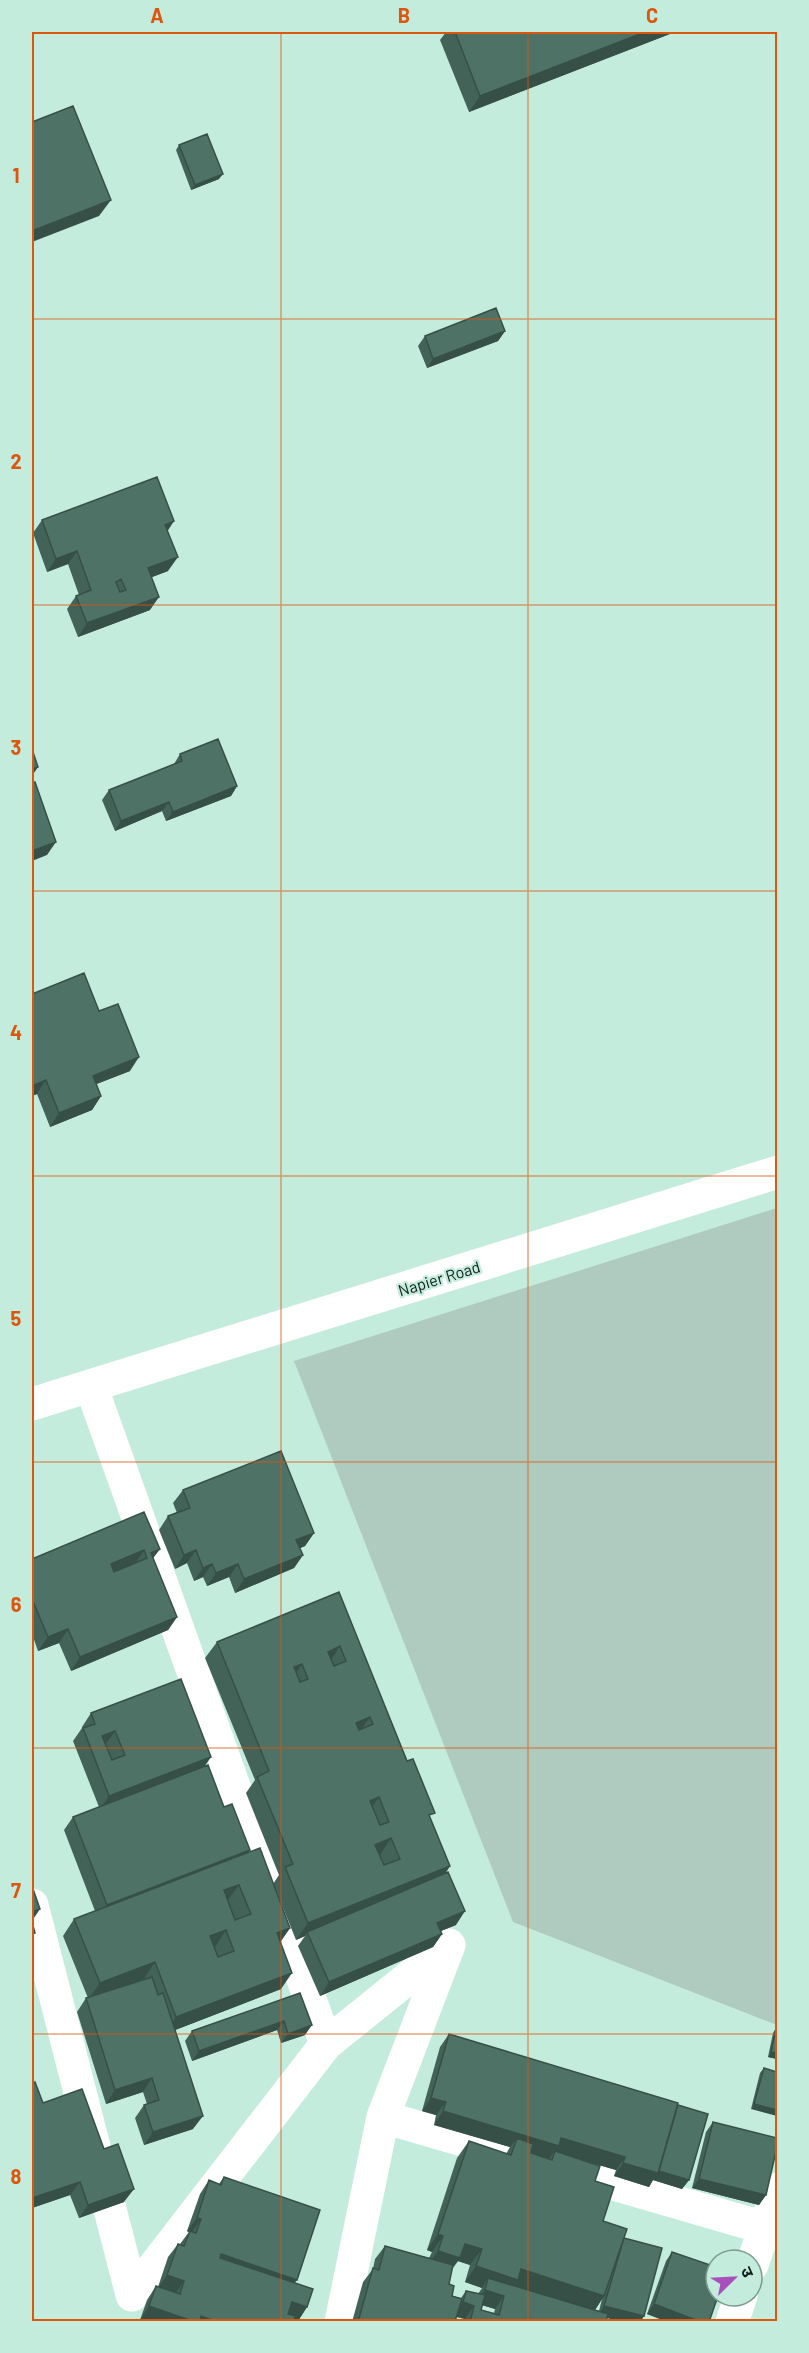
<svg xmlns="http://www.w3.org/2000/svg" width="809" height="2353" viewBox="0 0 809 2353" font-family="Barlow,'Noto Sans Devanagari',sans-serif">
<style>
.green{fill:#afcbc0}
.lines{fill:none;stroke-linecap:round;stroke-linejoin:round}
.minor{stroke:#fff;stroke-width:33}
.wall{fill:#436358;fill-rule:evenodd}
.shaded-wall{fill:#375047}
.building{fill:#4e7366;stroke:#375047;stroke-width:1.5;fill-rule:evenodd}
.grid{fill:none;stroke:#dd560d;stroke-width:1.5;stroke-opacity:0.55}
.labels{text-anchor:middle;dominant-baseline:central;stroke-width:4.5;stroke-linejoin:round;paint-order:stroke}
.street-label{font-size:16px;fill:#0e1d18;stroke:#c4ecdd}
.neatline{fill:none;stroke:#dd560d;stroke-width:2}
.grid-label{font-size:20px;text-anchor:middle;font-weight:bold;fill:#dd560d}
</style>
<rect width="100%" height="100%" fill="#c4ecdd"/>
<!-- green -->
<path class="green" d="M777 1208H778L777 2025 513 1922 294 1361Z"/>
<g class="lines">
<!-- minor -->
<path class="minor" d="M91 1386 326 2044
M32 1404 778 1172
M32 1905 132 2295
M383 2117 765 2228
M752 2265 778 2189
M132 2295 326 2044 449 1945 383 2117 341 2322
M732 2322 741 2296"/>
</g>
<!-- wall -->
<path class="wall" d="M446 32H675L469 112 440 40Z
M179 145 219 179 191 190 176 150Z
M505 331 498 341 427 368 418 346 425 336Z
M42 520 168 531V571L152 577 150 610 78 637 67 609 76 596 79 595 68 564 47 572 33 533Z
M180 754 237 786 231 796 166 821 162 811 115 831 102 800 109 790 174 764Z
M99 1011 130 1071 96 1084 101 1096 92 1110 50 1127 37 1094 32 1096Z
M183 1490 314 1533 305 1546 300 1548 303 1555 294 1568 235 1593 229 1577 207 1586 203 1577 194 1581 187 1563 175 1569 159 1530 168 1516 177 1513 173 1503Z
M160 1549 153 1558 177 1617 168 1630 71 1671 59 1643 38 1651 32 1634V1559Z
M339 1592 450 1866 445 1874 456 1925 441 1931 442 1934 433 1947 320 1996 298 1946 305 1936 296 1940 274 1885 290 1928 280 1942 281 1989 175 2030 193 2129 144 2145 135 2118 144 2105 147 2104 143 2092 106 2104 77 2012 86 1998H88L63 1936 74 1919 95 1911 64 1830 73 1817 99 1807 73 1741 82 1728V1727L91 1713 211 1757 204 1766 224 1807 248 1853 273 1884 279 1875 246 1793 255 1780 205 1658 217 1642ZM144 1979V1980L122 1987Z
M300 1993 305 2035 281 2043 277 2030 192 2061 185 2041 192 2031Z
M776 2028H777V2059L768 2057 773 2033Z
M449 2034 677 2106 689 2180 682 2189 653 2180 649 2187 614 2176 616 2170 589 2162 595 2181 603 2221 624 2238 644 2316 640 2322H622L607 2318 606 2322H464L465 2319 457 2317 455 2321 457 2322H352L363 2282 373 2269 375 2259 385 2246 429 2258 432 2252 427 2250 457 2158 469 2141 506 2154 510 2147 434 2125 436 2115 422 2111 440 2047ZM458 2261 470 2265 465 2282 482 2288 478 2294 466 2291 461 2298 452 2296 449 2284 452 2269ZM602 2299 599 2311 595 2310ZM482 2305 495 2309 494 2313 481 2310Z
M764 2068 777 2072 751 2109 760 2073Z
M32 2084 43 2103 104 2149 124 2202 79 2218 70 2195 32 2208Z
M713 2122 766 2195 759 2205 692 2188 706 2132Z
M224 2177 295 2283 307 2307 298 2321 294 2319V2322H146L140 2320 147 2300 156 2286 158 2287 168 2257 178 2244H180L189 2232 187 2231 200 2194 209 2180 219 2184Z
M672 2252 709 2322H668L647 2314 666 2261Z"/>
<!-- shaded-wall -->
<path class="shaded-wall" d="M645 32H675L469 112 480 96Z
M223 174 219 179 191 190 195 185Z
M111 200 99 216 32 242V231Z
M505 331 498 341 427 368 433 359Z
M174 521 165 535V525Z
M77 551 68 564 47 572 56 559Z
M178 557 168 571 139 582 148 568Z
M159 597 150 610 78 637 87 623Z
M38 767 32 776V769Z
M237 786 231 796 166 821 173 812Z
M169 802 162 811 115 831 121 821Z
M56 842 47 855 32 861V851Z
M139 1057 130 1071 84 1089 93 1076Z
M46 1080 37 1094 32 1096V1086Z
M101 1096 92 1110 50 1127 59 1113Z
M314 1533 305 1546 287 1554 296 1540Z
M160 1549 150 1562 151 1553Z
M144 1550 135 1564 102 1578 111 1564Z
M196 1550 187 1563 175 1569 184 1555Z
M303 1555 294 1568 235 1593 244 1579Z
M212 1564 203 1577 194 1581 203 1568Z
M238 1564 229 1577 207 1586 216 1573Z
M177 1617 168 1630 71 1671 80 1657Z
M68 1629 59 1643 38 1651 48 1637Z
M340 1646 329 1663 328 1652Z
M302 1664 291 1681 294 1667Z
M370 1717 359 1733 356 1723Z
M115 1731 106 1744 102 1736Z
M211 1757 202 1770 100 1809 109 1796Z
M379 1797 368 1813 370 1801Z
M391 1838 380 1855 364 1861 375 1845Z
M250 1850 241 1864 97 1918 107 1905Z
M450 1866 438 1883 307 1932 305 1936 296 1940 308 1923Z
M239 1885 227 1901 224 1890Z
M40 1909 32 1921V1912Z
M465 1911 456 1925 428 1936 437 1923Z
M290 1928 279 1944 277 1933Z
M226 1930 215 1947 198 1953 210 1936Z
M442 1934 433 1947 320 1996 329 1982Z
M155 1962 144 1979 88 2000 100 1983Z
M292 1973 281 1989 165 2034 176 2017Z
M284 2021 277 2030 192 2061 199 2051Z
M312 2025 305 2035 281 2043 288 2034Z
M771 2052 777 2053V2059L768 2057Z
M152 2078 143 2092 106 2104 115 2090Z
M431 2098 446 2102 436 2115 422 2111Z
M754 2104 777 2110V2116L751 2109Z
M443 2111 561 2138 625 2157 616 2170 554 2152 549 2159 513 2148 517 2138 510 2147 434 2125Z
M203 2116 193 2129 144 2145 153 2132Z
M623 2163 659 2171 689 2180 682 2189 653 2180 649 2187 614 2176Z
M699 2179 766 2195 759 2205 692 2188Z
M80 2182 70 2195 32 2208V2198Z
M134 2189 124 2202 79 2218 88 2205Z
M197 2218 201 2219 191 2233 187 2231Z
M438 2234 443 2236 432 2252 427 2250Z
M465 2244 482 2249 470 2265 458 2261 448 2274 426 2267 438 2251Z
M221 2254 297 2280 287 2293 212 2268Z
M476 2266 521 2269 604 2296 593 2313 488 2278 482 2288 465 2282Z
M167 2275 184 2281 175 2294 157 2289Z
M485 2290 504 2296 495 2309 475 2303Z
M292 2302 307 2307 298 2321 283 2316Z
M463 2302 474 2306 465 2319 453 2316Z
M654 2304 701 2322H668L647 2314Z
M149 2306 196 2322H146L140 2320Z
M604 2306 644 2316 640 2322H622L598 2315Z
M201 2316 217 2322H198Z"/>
<!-- building -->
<path class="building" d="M455 32H645L480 96Z
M73 106 111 200 32 231V122Z
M207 134 223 174 195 185 179 145Z
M496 308 505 331 433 359 425 336Z
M157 477 174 521 165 525 178 557 148 568 159 597 87 623 76 596 91 590 77 551 56 559 42 520ZM121 579 126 590 120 592 116 582Z
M218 739 237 786 173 812 169 802 121 821 109 790 182 761 180 754Z
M32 749 38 767 32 769Z
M35 782 56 842 32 851V783Z
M84 973 99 1011 118 1004 139 1057 93 1076 101 1096 59 1113 46 1080 32 1086V994Z
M281 1451 314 1533 296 1540 303 1555 244 1579 238 1564 216 1573 212 1564 203 1568 196 1550 184 1555 168 1516 190 1508 183 1490Z
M144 1512 160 1549 151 1553 177 1617 80 1657 68 1629 48 1637 32 1599V1559ZM144 1550 147 1558 114 1572 111 1564Z
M339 1592 407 1761 413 1759 435 1813 429 1815 450 1866 308 1923 285 1867 293 1864 257 1777 269 1771 217 1642ZM340 1646 346 1661 334 1666 328 1652ZM302 1664 308 1679 300 1682 294 1667ZM370 1717 373 1724 359 1730 356 1723ZM379 1797 389 1822 380 1825 370 1801ZM391 1838 400 1859 384 1865 375 1845Z
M181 1679 211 1757 109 1796 83 1728 95 1724 91 1713ZM115 1731 125 1755 112 1760 102 1736Z
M208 1765 224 1807 232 1804 250 1850 107 1905 73 1817Z
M260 1848 290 1928 277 1933 292 1973 176 2017 155 1962 100 1983 74 1919ZM239 1885 251 1914 235 1920 224 1890ZM226 1930 234 1951 218 1957 210 1936Z
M448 1872 465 1911 437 1923 442 1934 329 1982 307 1932Z
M32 1886 40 1909 32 1912Z
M32 1922 35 1933 32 1934Z
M152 1977 158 1995 163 1993 203 2116 153 2132 144 2105 159 2100 152 2078 115 2090 86 1998Z
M300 1993 312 2025 288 2034 284 2021 199 2051 192 2031Z
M776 2028H777V2053L771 2052Z
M449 2034 678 2103 658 2173 623 2163 625 2157 561 2138 559 2146 443 2111 446 2102 431 2098Z
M764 2068 777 2072V2110L754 2104Z
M35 2082 43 2103 82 2089 104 2149 118 2144 134 2189 88 2205 80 2182 32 2198V2084Z
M678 2105 708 2114 689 2180 659 2171Z
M713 2122 777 2138V2147L766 2195 699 2179Z
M517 2138 533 2144 531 2153 552 2160 555 2151 600 2166 595 2181 614 2187 603 2221 627 2229 604 2296 521 2269 518 2280 476 2266 482 2249 465 2244 460 2258 438 2251 443 2236 438 2234 469 2141 511 2155Z
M224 2177 320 2210 297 2280 221 2254 220 2258 313 2289 307 2307 292 2302 288 2314 295 2316 294 2322H217L201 2316 200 2322H195L149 2306 156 2286 180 2294 184 2281 167 2275 178 2244 184 2246 190 2231 196 2233 201 2219 197 2218 209 2180 221 2185Z
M624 2238 662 2248 644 2316 604 2306Z
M385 2246 453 2265 449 2284 454 2286 452 2296 462 2299 455 2321 457 2322H358L373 2268 379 2270Z
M672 2252 716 2267V2296H718L709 2322H701L654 2304Z
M488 2278 608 2314 606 2322H470L474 2306 463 2302 466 2291 485 2295 481 2310 499 2315 504 2296 485 2290Z"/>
<!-- grid -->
<path class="grid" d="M281 32V2322M528 32V2322M32 319H778M32 605H778M32 891H778M32 1176H778M32 1462H778M32 1748H778M32 2034H778"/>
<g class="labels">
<!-- street labels -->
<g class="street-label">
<text transform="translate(439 1278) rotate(-17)">Napier Road</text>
</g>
</g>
<!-- border -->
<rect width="809" height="2353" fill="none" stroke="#c4ecdd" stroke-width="66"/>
<!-- north arrow -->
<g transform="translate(734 2278) rotate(66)"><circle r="28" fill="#c4ecdd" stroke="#7b998e" stroke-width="1.5"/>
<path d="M0-4.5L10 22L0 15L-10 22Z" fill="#a94fbb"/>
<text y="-9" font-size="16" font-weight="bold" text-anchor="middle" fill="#0e1d18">उ</text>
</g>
<rect x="33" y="33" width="743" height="2287" class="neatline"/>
<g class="grid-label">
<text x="157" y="23">A</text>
<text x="404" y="23">B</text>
<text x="652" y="23">C</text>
<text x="16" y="183">1</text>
<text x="16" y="469">2</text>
<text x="16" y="755">3</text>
<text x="16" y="1040">4</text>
<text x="16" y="1326">5</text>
<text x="16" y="1612">6</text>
<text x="16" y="1898">7</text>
<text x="16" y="2184">8</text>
</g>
</svg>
